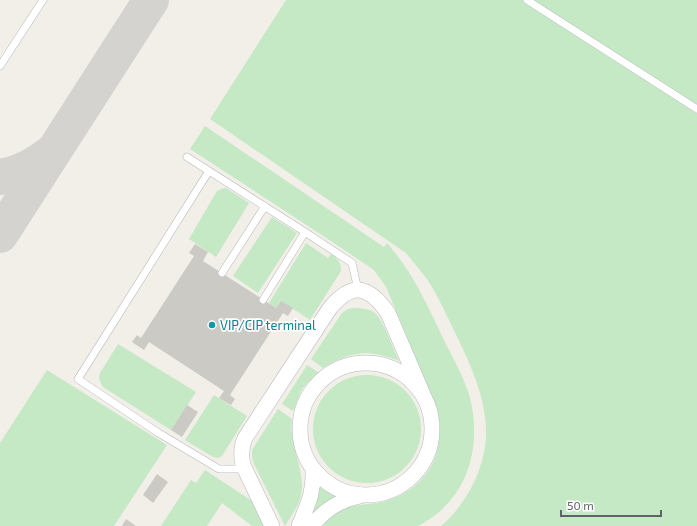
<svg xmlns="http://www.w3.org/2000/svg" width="697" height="526" viewBox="0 0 697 526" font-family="'Exo 2',sans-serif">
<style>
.green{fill:#c5e8c5}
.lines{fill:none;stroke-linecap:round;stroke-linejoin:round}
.taxiway{stroke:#d4d3d0;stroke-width:36}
.building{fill:#cccac5}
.service-casing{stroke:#b5b8bc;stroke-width:8}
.minor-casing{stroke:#b5b8bc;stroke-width:16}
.service{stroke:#fff;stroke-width:7}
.minor{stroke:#fff;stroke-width:15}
.culture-dot{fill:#0f9aa8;stroke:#fff;stroke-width:1.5}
.labels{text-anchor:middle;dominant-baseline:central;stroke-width:3.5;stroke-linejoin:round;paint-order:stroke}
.culture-label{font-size:13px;fill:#0d838f;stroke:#fff;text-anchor:start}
</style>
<rect width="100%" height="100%" fill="#f1efe8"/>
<!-- green -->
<path class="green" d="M286 0H697V526H441C468 503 487 465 486 429 485 392 466 355 450 322 443 308 436 292 427 279 420 270 413 262 406 253L210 119Z
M205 126 384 247 387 243C411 270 426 302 441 334 451 355 464 376 470 398 483 449 466 502 418 526H323C340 499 365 508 389 500 428 487 447 451 437 412L430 391 386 287 374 270 337 245 190 149Z
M224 188H226L249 203 216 257 189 239 217 191Z
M272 217 297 233 258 293 233 276Z
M306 243 328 258 331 254C338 259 341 262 341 271L310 320 281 301 276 308 269 303Z
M354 308C361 308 370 309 375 313 384 321 393 349 399 361 368 349 351 351 323 368L311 359 342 313 348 309Z
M118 344 196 392 171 430 103 387C100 382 98 378 100 373Z
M307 365 318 372 302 389 293 411 282 404Z
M47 370 167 445 114 526H0V443Z
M313 429a54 54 0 1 1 108 0a54 54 0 1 1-108 0Z
M214 395 247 416 222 456 218 458 213 457 185 440Z
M278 409 292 419C288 447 308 471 300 499 297 509 290 517 285 526L255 466 252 458V450Z
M205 470 252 501 265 526H252L222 503 207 526H161L191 480 196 483Z
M319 481 328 490 338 496 307 522C315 509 318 497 319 481Z"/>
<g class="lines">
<!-- taxiway -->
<path class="taxiway" d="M0 177C20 174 36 165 51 153
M0 235 151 0"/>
</g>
<!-- building -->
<path class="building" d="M195 244 208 252 203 261 276 308 281 301 293 308 288 316 283 313 230 395 235 399 231 405 219 398 224 391 149 342 144 350 132 342 137 335 141 338 194 256 189 253Z
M187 405 198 412 182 437 171 430Z
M157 474 168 482 153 503 143 495Z
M126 519 136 526H122Z"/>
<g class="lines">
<defs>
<path id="service" d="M527 0 697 109
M0 66 43 0
M187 157 305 232 352 263 358 290
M209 171 78 379 157 432 219 469H244
M222 273 265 206
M263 300 305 232"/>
<path id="minor" d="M300 429a66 66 0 1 1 132 0a66 66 0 1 1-132 0Z
M272 526 243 465C241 456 241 447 245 438L330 308C353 281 369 286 388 313L424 397
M299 526C308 504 314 493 313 469
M311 526C325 510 339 500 360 496"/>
</defs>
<!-- service casing -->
<use href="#service" class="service-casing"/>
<!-- minor casing -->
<use href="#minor" class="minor-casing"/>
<!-- service -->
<use href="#service" class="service"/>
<!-- minor -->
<use href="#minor" class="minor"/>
</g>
<!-- markers -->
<circle class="culture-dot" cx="212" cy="325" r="4"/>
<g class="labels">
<!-- culture labels -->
<g class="culture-label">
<text x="220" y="325">VIP/CIP terminal</text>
</g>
</g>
<!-- scale -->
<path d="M561 510v6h100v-6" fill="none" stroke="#5f6368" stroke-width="2"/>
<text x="567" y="510" font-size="12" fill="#5f6368" stroke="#ffffff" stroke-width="3" paint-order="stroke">50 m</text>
</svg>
